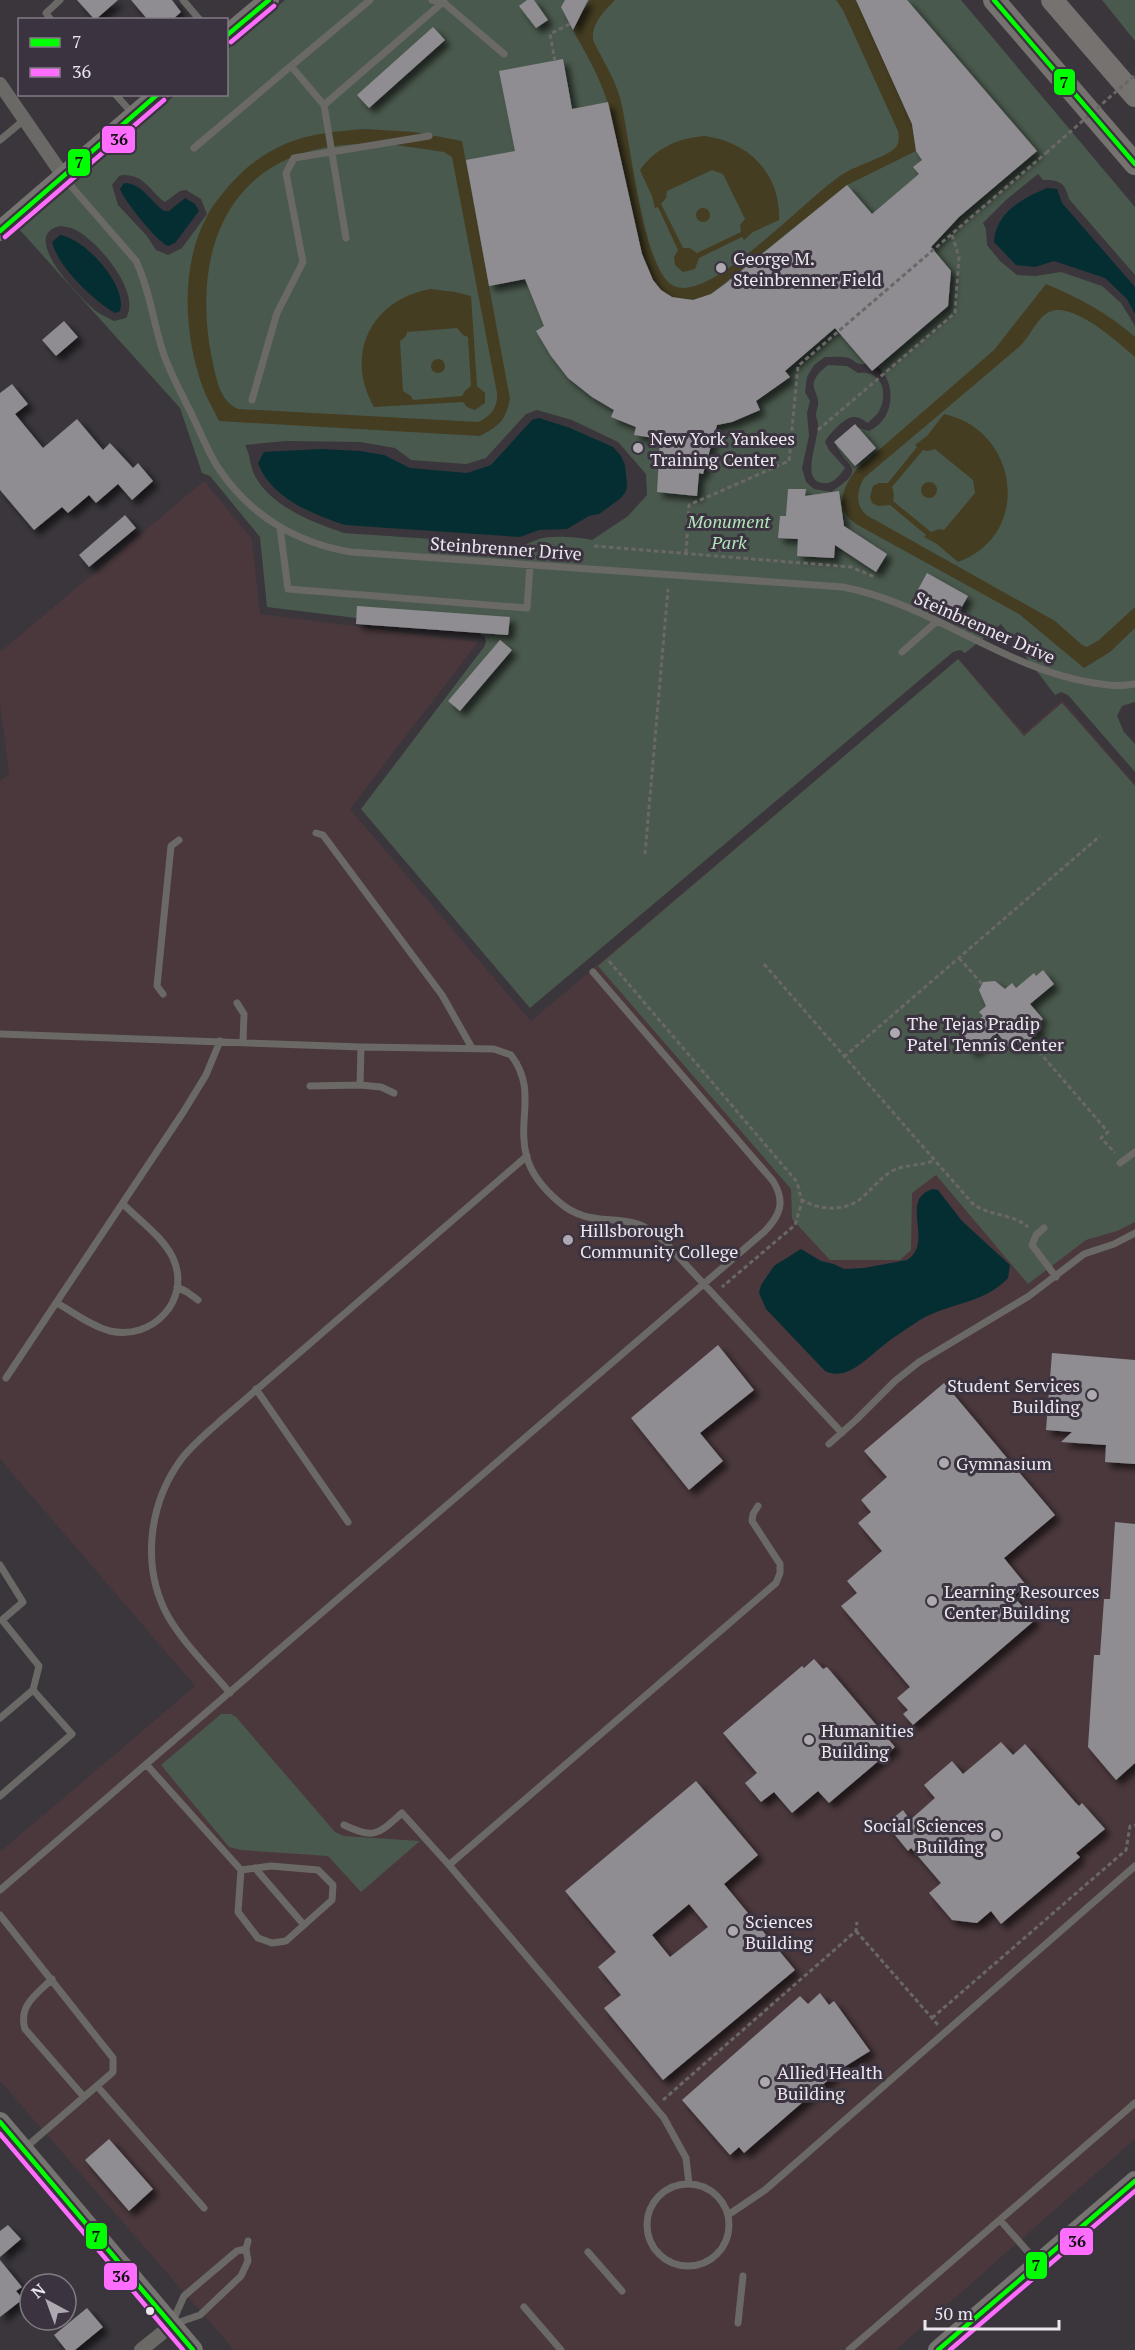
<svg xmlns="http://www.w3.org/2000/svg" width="1135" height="2350" viewBox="0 0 1135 2350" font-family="'PT Serif',serif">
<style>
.education{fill:#4a383c}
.green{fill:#4a594d;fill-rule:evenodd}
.sand{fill:#443d22;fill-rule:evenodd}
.water{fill:#052e32}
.building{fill:#8f8d92;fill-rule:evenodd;filter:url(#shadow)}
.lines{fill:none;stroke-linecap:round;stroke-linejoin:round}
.path{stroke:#6a6767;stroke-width:3;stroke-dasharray:4.5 3;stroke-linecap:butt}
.lane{stroke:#6a6966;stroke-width:7}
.street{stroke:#6a6966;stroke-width:14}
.secondary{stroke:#767470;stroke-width:20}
.primary{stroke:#75726f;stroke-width:22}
.path-bridge{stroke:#6a6767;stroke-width:3;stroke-dasharray:4.5 3;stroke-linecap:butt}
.bus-1-casing{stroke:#3b333f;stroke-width:9}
.bus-2-casing{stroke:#3b333f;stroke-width:9}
.bus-1{stroke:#0f0;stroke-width:4.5}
.bus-2{stroke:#ff6dff;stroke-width:4.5}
.poi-dot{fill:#aea9b0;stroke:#3b333f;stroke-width:2}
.bus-dot{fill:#ece7ee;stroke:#3b333f;stroke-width:2}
.labels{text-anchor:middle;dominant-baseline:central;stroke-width:6;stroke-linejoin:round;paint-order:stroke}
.poi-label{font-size:18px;fill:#ece7ee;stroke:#3b333f;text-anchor:start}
.park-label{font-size:18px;font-style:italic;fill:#b3e5bb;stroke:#3b333f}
.street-label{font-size:18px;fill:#ece7ee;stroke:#3b333f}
.line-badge{stroke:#3b333f;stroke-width:2}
.pale-badge-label{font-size:16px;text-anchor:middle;font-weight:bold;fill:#111}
</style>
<defs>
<filter id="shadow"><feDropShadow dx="5.5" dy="5.5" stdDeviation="3" flood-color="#0009"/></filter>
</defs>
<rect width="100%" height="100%" fill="#3a363c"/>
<!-- education -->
<path class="education" d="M204 481 252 539 260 614 478 642 350 809 531 1021 959 659 1024 733 1062 700 1135 784V2139L896 2350H234L0 2081V1852L195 1686 0 1459V781L9 774 0 702V652Z"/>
<!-- green -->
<path class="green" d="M285 0H961L1135 207V275L1069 199C1065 182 1059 180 1043 180L1038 174 1007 199 983 223 986 229 987 245 1000 261 1017 275 1036 276 1061 272 1102 286 1121 303 1135 326V702L1122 706 1117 716 1124 732 1135 744V772L1068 695 1061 692 1055 695 1001 624 965 653 960 650 953 652 530 1008 361 809 484 647 486 642 485 637 478 633 267 607 260 537 210 476 202 473 180 408 19 229 77 181 175 95 226 94 227 50ZM123 175C146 175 149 191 165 202L180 191 186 190 201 199 207 214 182 248 168 255 156 250 147 236 118 205 112 185 119 176ZM60 226C64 227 70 227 74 229 97 240 142 292 126 318L114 321C108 318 102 315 97 312 83 301 17 235 60 226ZM825 357C832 357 842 356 849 358 854 360 856 364 861 364 868 365 873 363 879 368 898 386 893 421 869 431L854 426 835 442C844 469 871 466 831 492L814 489 806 482 802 468 809 436 807 413 810 401 805 392 807 377 814 365ZM537 410 572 420 618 442 646 474 647 495 628 516 592 540C579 537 551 535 539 539 531 542 529 544 521 545L344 533C312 522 272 507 255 476 249 465 251 456 245 445L286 441 360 442 395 448 411 460 466 464 486 458 526 414Z
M1102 0H1135V41Z
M828 365 847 366 858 373C883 370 889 394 878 413 875 416 871 420 868 423 862 419 856 415 849 418 842 421 829 434 825 442L829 450 845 468C839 476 833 485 822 483 800 480 819 440 818 424 818 421 816 418 816 415 816 410 819 406 818 401 817 392 811 388 815 379 818 373 823 369 828 365Z
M958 659 1024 736 1062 703 1135 786V1222L1117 1231 1086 1240 1028 1284 936 1175 912 1193 911 1250 900 1260H830L792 1219 791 1189 598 966Z
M221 1714H231L236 1717 335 1832 344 1836 420 1841 361 1892 328 1856 241 1850 229 1847 161 1765Z"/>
<!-- sand -->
<path class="sand" d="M590 0H615C604 11 591 24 593 40 602 59 615 79 620 98 630 135 642 267 672 285 710 308 814 187 850 170 862 164 887 156 895 148 900 143 899 137 898 131L843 10 836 0H855L858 4 912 124 916 151 847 185 711 294C695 302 674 303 660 289 636 267 618 139 607 101 600 77 585 52 573 30Z
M365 129 414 132 462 141 510 399C505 421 500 425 480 436L219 421C214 410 207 399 203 388 184 336 180 268 206 218 211 207 220 197 227 188 243 169 262 154 285 144 311 133 338 131 365 129ZM382 143 444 152 452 157 497 393C498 407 491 417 478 422L238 409C219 401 216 376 212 359 194 271 215 175 314 150 336 144 360 144 382 143Z
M705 136C749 142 781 174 779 220L753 232 744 240 742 237 699 258 695 269 683 272 675 265 674 257 678 250 658 207 655 208 652 196 640 170C656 148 678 138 705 136ZM712 170 723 174 745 219 740 225 741 232 697 253 690 248H683L661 204 666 198 667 191Z
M696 215a7 7 0 1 1 14 0a7 7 0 1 1-14 0Z
M1046 284C1079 298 1108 313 1135 337V357C1118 342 1081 309 1057 310 1038 311 1032 336 1019 347 968 391 916 434 864 478 857 490 854 506 868 516L1055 621 1082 645 1087 647 1099 640 1135 607V628L1110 652 1084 668 1019 614 856 524C853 521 848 518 846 514 837 498 847 481 857 469L994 350Z
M430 289 455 292 471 296 477 386 485 393V403L475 410 467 407 463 402 374 407C344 355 371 300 430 289ZM457 328 463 335 468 337 471 386 465 391 462 396 413 400 411 396 403 391 400 341 406 336 407 332Z
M431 366a7 7 0 1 1 14 0a7 7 0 1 1-14 0Z
M944 414C1019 430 1033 535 958 562L937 544 924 537 926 535 890 505 878 506 872 503 870 497 873 486 879 483H888L917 447 915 445 927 436ZM935 449 973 480 975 493 944 530 940 529 931 532 893 501 894 494 892 487 923 450 928 451Z
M921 490a8 8 0 1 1 16 0a8 8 0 1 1-16 0Z"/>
<!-- water -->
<path class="water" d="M124 183C142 183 150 201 164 211H169L185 198 195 204 199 211 175 243 168 246C157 242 124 200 120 189Z
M1047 188 1057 189 1062 203 1135 287V314L1127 299 1105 278 1054 261 1035 267 1016 265 994 242C995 213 1023 198 1047 188Z
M60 235C84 238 128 285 120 311L115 313C93 300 58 267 52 242Z
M539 418 570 428 613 447 621 456 625 465 627 485 626 491 621 498 599 514 589 516 567 529 539 530 520 537 345 525C312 514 271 498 258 463L264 452 322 449 360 451 384 455 410 468 467 473 491 465 532 420Z
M933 1189 938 1190 962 1221 1010 1265 1008 1278C984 1305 942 1303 914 1324 904 1331 893 1337 884 1345 868 1357 847 1382 825 1371L766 1309 759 1293 761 1285 774 1266 801 1249 821 1261 834 1264 844 1269 864 1268 907 1260C935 1243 898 1199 933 1189Z"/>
<!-- building -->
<path class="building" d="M77 0H118L95 20Z
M131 0H172L181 12 172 20H148Z
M527 0H534L548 20 536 28 519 6Z
M565 0H588L573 30 561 7Z
M856 0H907L1037 151 959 217 931 247 951 271 948 306 872 371 835 328 785 371 790 377 756 401 760 410 732 422 717 425 703 474 699 473 697 496 657 492 660 439 634 435 636 427 611 417 614 410 592 397 568 378 551 356 536 331 544 326 525 279 489 286 466 160 515 151 499 71 563 59 572 109 608 102 642 254 653 280 661 290 672 297 693 300 711 294 725 284 847 185 872 214 919 174 913 167 922 160 916 151 912 124Z
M433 27 445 40 369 108 357 95Z
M64 321 78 337 56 356 42 340Z
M12 384 28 404 15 414 43 448 77 419 103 450 110 443 133 468 138 463 153 481 132 500 118 484 96 503 89 495 68 513 62 507 34 530 0 490V393Z
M855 424 876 448 855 466 834 442Z
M788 489H806L805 496 839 491 844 526 887 554 876 572 835 545 834 558 797 556 798 539 778 538 780 516H786Z
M125 515 136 528 89 567 79 555Z
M927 573 968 596 955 619 915 595Z
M357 606 510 617 508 635 356 624Z
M500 640 512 650 460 711 448 701Z
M1043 970 1054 984 1030 1004 1043 1019 1037 1024 1041 1029 1021 1048 1016 1042 1010 1048 997 1033 973 1053 959 1037 983 1016 979 1012 986 1006 979 990 983 982 995 981 1005 989 1012 983 1016 988 1034 973 1036 976Z
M718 1345 754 1390 700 1433 723 1461 689 1490 631 1418Z
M1052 1353 1135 1360V1464L1105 1462 1106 1445 1061 1442 1072 1432 1046 1430Z
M944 1383 1055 1515 1004 1558 1026 1585 1013 1596 1035 1620 913 1725 903 1714 908 1710 897 1698 910 1687 841 1606 857 1593 847 1581 882 1551 858 1523 871 1512 861 1500 887 1477 864 1451Z
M1115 1522 1135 1524V1763L1116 1780 1088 1747 1094 1655H1100L1104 1599H1110Z
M814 1659 823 1669 827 1667 895 1747 829 1803 818 1791 792 1813 774 1792 761 1802 745 1783 757 1773 723 1733 802 1666 804 1668Z
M1001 1742 1013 1755 1025 1744 1075 1802 1079 1806 1082 1803 1105 1829 1076 1853 1080 1857 1001 1924 991 1911 977 1923 952 1920 929 1893 941 1883 911 1848 908 1851 886 1824 903 1810 910 1820 935 1798 924 1785 952 1761 963 1774Z
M696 1781 758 1855 724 1884 795 1970 663 2080 604 2008 621 1995 598 1967 616 1952 565 1891ZM689 1904 708 1927 670 1957 652 1935Z
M820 1993 829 2005 834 2001 870 2051 841 2069 744 2153 739 2147 730 2155 682 2100 800 1996 808 2004Z
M109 2139 153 2189 129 2211 85 2160Z
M8 2225 21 2239 0 2257V2231Z
M0 2260 22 2287 16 2291 23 2299 0 2317Z
M87 2308 103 2327 75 2350H66L54 2335Z"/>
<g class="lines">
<!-- path -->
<path class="path" d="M555 61 550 34 570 24
M818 430 955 313 959 257 952 235
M594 546 851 567 875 577
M686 553 689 505 789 461 798 366 1046 153
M645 854 668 589
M959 958 982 984
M609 961 797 1182 802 1202 795 1225 722 1287
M764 964 972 1203C989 1217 1010 1212 1028 1227
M1029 1040 1108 1132 1101 1138 1115 1153
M844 1057 1100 836
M801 1199C818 1210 842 1212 859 1200 871 1191 880 1177 894 1170 907 1164 922 1166 935 1160
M856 1931 938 2025
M932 2018 1126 1850 1130 1826 1135 1825
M663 2100 856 1931 857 1922"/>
<!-- lane -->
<path class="lane" d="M183 0 200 20
M432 0 443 2 504 54
M51 20 46 13 60 0
M291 66 370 0
M115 94 133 114
M324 105 346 238
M0 140 24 120
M194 148 291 66 324 105 443 2 444 0
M65 179 136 261C149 288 153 320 162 349 169 372 182 394 192 415 201 433 208 453 219 469 250 515 296 543 351 552L843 587C932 604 1004 669 1094 683 1108 685 1121 687 1135 684
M252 400 277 313 303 262 286 173 294 158 429 136
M280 528 288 589 527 608 530 565
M902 652 936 622
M316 833 323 835 442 995 472 1048
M163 994 157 986 171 846 179 840
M237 1003 244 1014 243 1042
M0 1034 361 1047 494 1049 511 1055C538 1091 516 1120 527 1158 532 1175 546 1191 559 1202 585 1225 610 1216 638 1224 647 1227 654 1233 662 1239L842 1433
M361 1047 360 1085 381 1087 394 1093
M310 1086 360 1085
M1120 1163 1135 1152
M1044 1228 1036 1235 1032 1245 1056 1277
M177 1287 187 1292 198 1300
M57 1303C73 1312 91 1326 110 1331 152 1341 192 1300 173 1258 163 1237 139 1220 123 1204
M6 1378 184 1111 206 1075 220 1041
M256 1389 348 1522
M829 1444 856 1420 895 1381 919 1362 1029 1296 1084 1254 1114 1244 1135 1233
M0 1565 23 1602 2 1620 39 1666 33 1690
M230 1693C209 1668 185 1645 169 1618 141 1569 148 1506 180 1461 191 1446 206 1434 219 1422L527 1156
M0 1718 33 1690 72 1734 0 1796
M146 1764 241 1870 271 1866 318 1870 333 1885 332 1900 286 1941 272 1943 258 1938 238 1912 241 1870
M344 1825C375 1840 378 1834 402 1813L449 1865 664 2118 686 2158 689 2184
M449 1865 776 1583 780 1573V1564L752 1521 753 1514 758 1506
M255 1868 304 1925
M0 1890 764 1232C780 1216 786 1202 773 1181L593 972
M0 1915 113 2058V2072L25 2148
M52 1979C37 1994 18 2005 25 2029L84 2097
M97 2086 204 2208
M647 2225a41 41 0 1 1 82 0a41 41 0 1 1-82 0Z
M728 2215 765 2190 1135 1866
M1000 2220 1037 2262
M588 2252 622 2291
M524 2307 561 2350
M172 2323 184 2296 237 2251 246 2249
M738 2323 743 2276
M174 2324 200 2315 241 2276 248 2261 246 2249 248 2241
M849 2350 1135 2103"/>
<!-- street -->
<path class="street" d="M0 84 64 177
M141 2350 172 2325"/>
<!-- secondary -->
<path class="secondary" d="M226 36 269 0
M0 231 159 94
M0 2122 193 2350
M938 2350 1135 2181"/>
<!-- primary -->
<path class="primary" d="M994 0 1135 164
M1052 0 1135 96"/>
<!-- path-bridge -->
<path class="path-bridge" d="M1046 153 1135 75"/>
<defs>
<path id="bus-1" d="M994 0 1135 164
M226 36 269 0
M0 231 158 94
M0 2122 193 2350
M938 2350 1135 2181"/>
<path id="bus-2" d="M231 42 274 6
M5 237 164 100
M0 2134 183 2350
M950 2350 1135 2191"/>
</defs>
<!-- bus-1 casing -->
<use href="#bus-1" class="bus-1-casing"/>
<!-- bus-2 casing -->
<use href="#bus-2" class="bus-2-casing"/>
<!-- bus-1 -->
<use href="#bus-1" class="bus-1"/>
<!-- bus-2 -->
<use href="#bus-2" class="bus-2"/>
</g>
<!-- markers -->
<g class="poi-dot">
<circle cx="721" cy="268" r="6"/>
<circle cx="638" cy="448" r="6"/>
<circle cx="895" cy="1033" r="6"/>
<circle cx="568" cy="1240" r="6"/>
<circle cx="1092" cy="1395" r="6"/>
<circle cx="944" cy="1463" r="6"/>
<circle cx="932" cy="1601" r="6"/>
<circle cx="809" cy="1740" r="6"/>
<circle cx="996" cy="1835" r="6"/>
<circle cx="733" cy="1931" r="6"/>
<circle cx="765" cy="2082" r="6"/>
</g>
<circle class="bus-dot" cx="150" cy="2311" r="5"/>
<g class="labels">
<!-- poi labels -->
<g class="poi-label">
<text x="733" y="258">George M.<tspan x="733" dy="21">Steinbrenner Field</tspan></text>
<text x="650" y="438">New York Yankees<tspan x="650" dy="21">Training Center</tspan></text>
<text x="907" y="1023">The Tejas Pradip<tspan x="907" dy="21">Patel Tennis Center</tspan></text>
<text x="580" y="1230">Hillsborough<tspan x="580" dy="21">Community College</tspan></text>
<text x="1080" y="1385" text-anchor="end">Student Services<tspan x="1080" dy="21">Building</tspan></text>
<text x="956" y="1463">Gymnasium</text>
<text x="944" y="1591">Learning Resources<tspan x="944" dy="21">Center Building</tspan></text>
<text x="821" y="1730">Humanities<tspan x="821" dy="21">Building</tspan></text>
<text x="984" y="1825" text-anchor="end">Social Sciences<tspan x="984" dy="21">Building</tspan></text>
<text x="745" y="1921">Sciences<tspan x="745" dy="21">Building</tspan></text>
<text x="777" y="2072">Allied Health<tspan x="777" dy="21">Building</tspan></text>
</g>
<!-- park labels -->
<g class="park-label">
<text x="729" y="521">Monument<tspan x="729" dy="21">Park</tspan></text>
</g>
<!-- street labels -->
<g class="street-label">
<text transform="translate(506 548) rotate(4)">Steinbrenner Drive</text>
<text transform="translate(985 627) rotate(24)">Steinbrenner Drive</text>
</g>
</g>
<g class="line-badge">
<rect x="1053" y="68" width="23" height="28" rx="6" fill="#0f0"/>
<rect x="101" y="125" width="35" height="29" rx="6" fill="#ff6dff"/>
<rect x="67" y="148" width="24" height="29" rx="6" fill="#0f0"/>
<rect x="85" y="2222" width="23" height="28" rx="6" fill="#0f0"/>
<rect x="1059" y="2227" width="35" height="29" rx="6" fill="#ff6dff"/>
<rect x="1025" y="2251" width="23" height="29" rx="6" fill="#0f0"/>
<rect x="103" y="2262" width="35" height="29" rx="6" fill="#ff6dff"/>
</g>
<g class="pale-badge-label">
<text x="1064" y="88">7</text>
<text x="119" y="145">36</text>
<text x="79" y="168">7</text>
<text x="96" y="2242">7</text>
<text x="1077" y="2247">36</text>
<text x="1036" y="2271">7</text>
<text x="121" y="2282">36</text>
</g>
<!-- legend -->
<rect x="18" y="18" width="210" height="78" fill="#3b333f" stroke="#827b85" stroke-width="1.5"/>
<rect x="30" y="38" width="30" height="9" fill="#00ff00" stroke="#827b85" stroke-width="1.5"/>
<text x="72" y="48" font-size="18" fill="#ece7ee">7</text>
<rect x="30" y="68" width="30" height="9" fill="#ff6dff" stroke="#827b85" stroke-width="1.5"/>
<text x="72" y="78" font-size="18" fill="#ece7ee">36</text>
<!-- north arrow -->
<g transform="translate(48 2302) rotate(319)"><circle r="28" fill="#3b333f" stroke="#827b85" stroke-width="1.5"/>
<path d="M0-4.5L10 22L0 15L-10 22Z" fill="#aea9b0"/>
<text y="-9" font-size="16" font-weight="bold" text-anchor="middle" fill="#ece7ee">N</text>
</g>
<!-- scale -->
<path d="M925 2320v9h134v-9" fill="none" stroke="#ece7ee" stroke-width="3"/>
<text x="934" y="2320" font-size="18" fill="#ece7ee" stroke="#3b333f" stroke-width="4.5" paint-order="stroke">50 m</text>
</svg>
